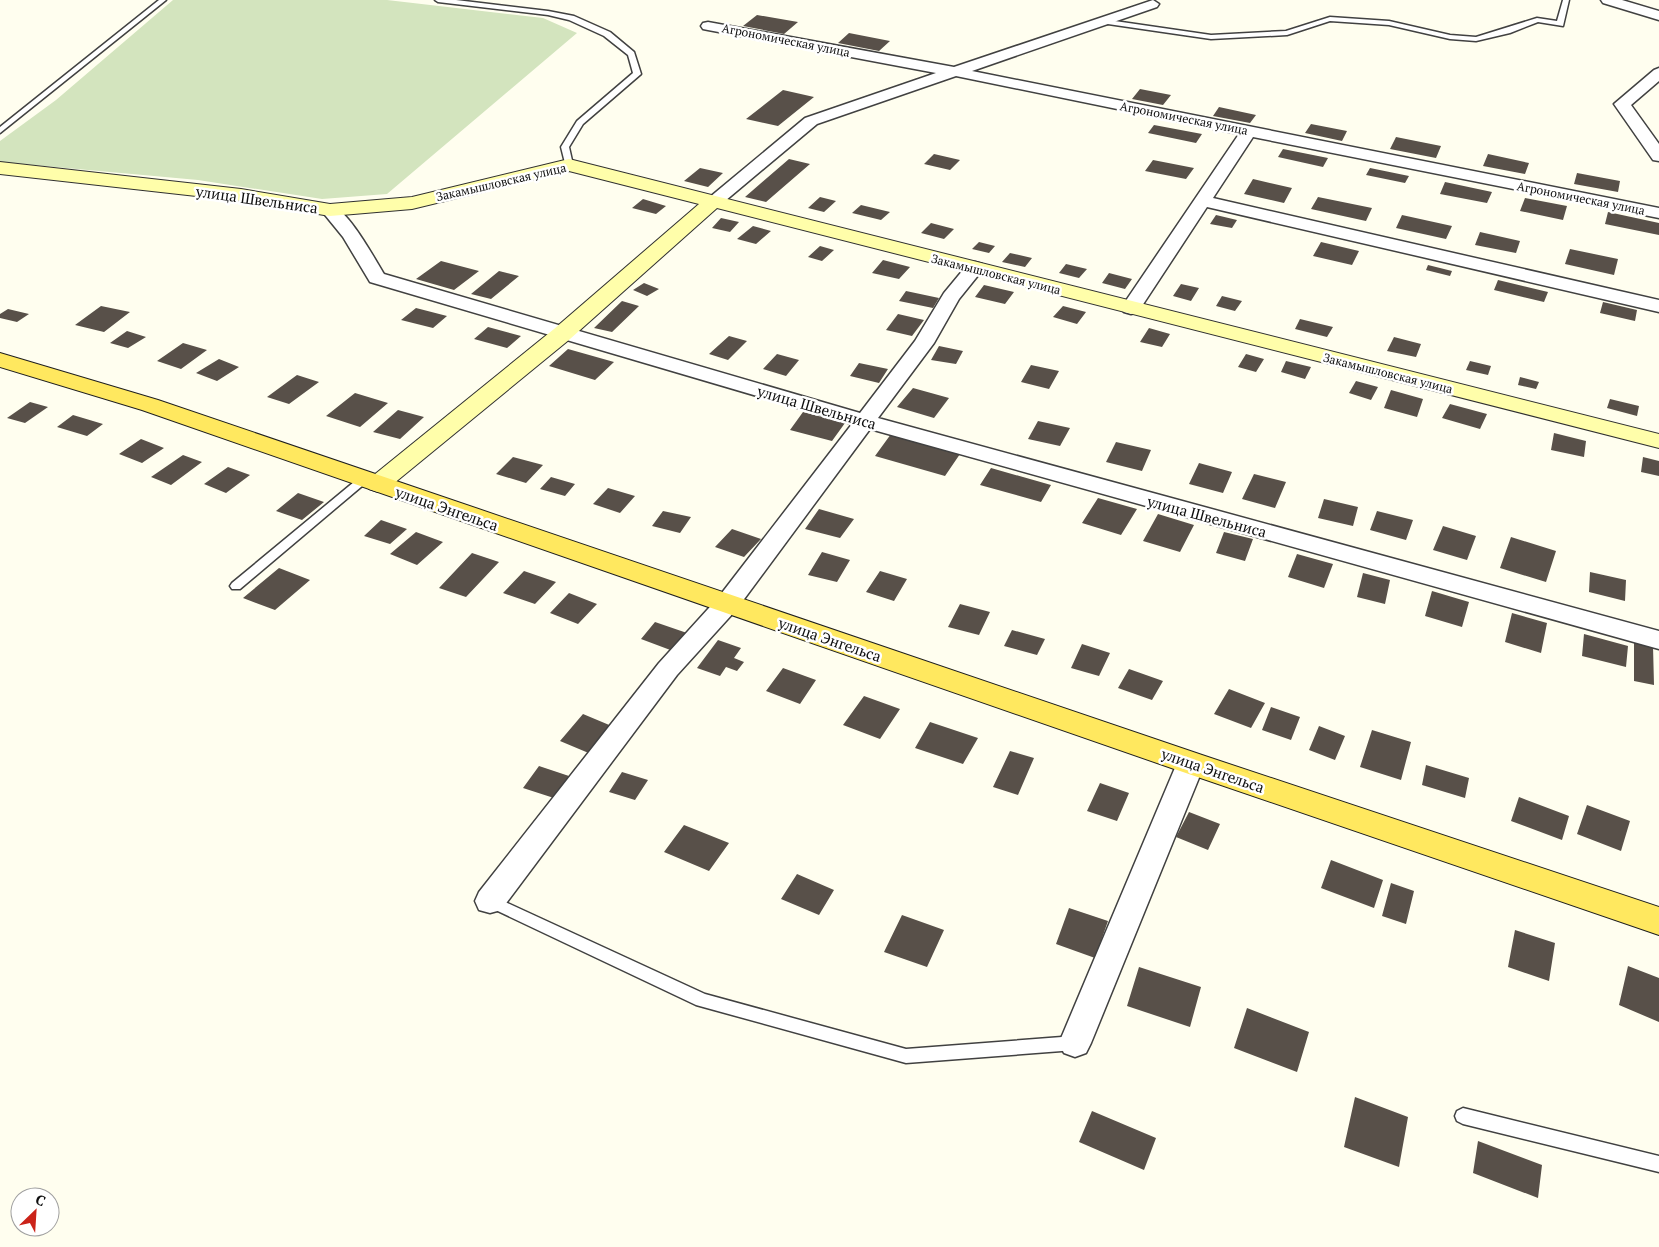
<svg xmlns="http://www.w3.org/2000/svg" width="1659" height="1247" viewBox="0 0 1659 1247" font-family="'PT Serif',serif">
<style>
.cemetery{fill:#d3e4be}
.building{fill:#585049}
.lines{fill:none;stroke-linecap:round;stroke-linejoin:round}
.lane-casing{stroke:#414141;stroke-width:3}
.street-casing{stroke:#414141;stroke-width:3}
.secondary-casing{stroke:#303030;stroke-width:2}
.primary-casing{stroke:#1f1f1f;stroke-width:2}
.lane{fill:#fff;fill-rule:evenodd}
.street{fill:#fff;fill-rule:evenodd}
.secondary{fill:#fffeaa;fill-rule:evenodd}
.primary{fill:#ffe85f;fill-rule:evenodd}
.labels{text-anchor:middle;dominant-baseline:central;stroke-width:5;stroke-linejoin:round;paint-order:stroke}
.far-street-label{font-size:12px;fill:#0e0e0e;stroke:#fff}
.street-label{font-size:15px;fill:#0e0e0e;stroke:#fff}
</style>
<rect width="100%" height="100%" fill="#fffeef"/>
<!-- cemetery -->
<path class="cemetery" d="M173 0H387L543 18 577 33 387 194 322 199 198 180 0 162V141L56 100Z"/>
<!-- building -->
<path class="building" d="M757 15 798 22 784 34 743 26Z
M849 33 890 41 879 51 838 43Z
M1140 89 1171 95 1163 105 1132 99Z
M783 90 814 97 778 126 746 119Z
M1219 107 1256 115 1250 123 1213 116Z
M1311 124 1347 131 1342 141 1305 133Z
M1154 125 1202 134 1196 143 1148 133Z
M1396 137 1441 146 1436 158 1390 149Z
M1283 149 1328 158 1323 167 1278 157Z
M934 154 960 160 950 170 924 164Z
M1488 154 1529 163 1525 174 1483 166Z
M789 159 810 164 766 202 745 197Z
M1153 160 1194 168 1186 179 1145 171Z
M700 168 723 173 708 187 684 181Z
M1370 168 1409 176 1405 183 1366 175Z
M1577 173 1620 181 1618 192 1574 184Z
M1253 179 1292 188 1284 203 1244 194Z
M1445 182 1492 192 1487 203 1440 194Z
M820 197 836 201 824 212 808 208Z
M1318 197 1372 208 1366 221 1311 209Z
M1525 198 1567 206 1563 220 1520 211Z
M643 199 666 206 656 214 632 208Z
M861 205 890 212 881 220 852 213Z
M1608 212 1659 223V235L1605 224Z
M1216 215 1237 220 1232 228 1210 224Z
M1402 215 1452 226 1446 239 1396 228Z
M721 218 739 222 730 232 712 228Z
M931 223 954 229 944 239 921 233Z
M753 226 771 231 756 244 737 239Z
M1480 232 1520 241 1516 253 1475 245Z
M979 242 995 246 989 253 972 249Z
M1321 242 1359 251 1352 265 1313 256Z
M820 246 834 250 822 261 808 257Z
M1570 249 1618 259 1614 275 1565 264Z
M1010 253 1032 258 1025 267 1002 262Z
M883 260 910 267 899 279 872 273Z
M441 261 479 271 454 290 416 279Z
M1066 264 1087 269 1079 278 1059 273Z
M1428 265 1452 271 1450 276 1426 270Z
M499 271 519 276 491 299 471 294Z
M1109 273 1132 279 1125 289 1102 283Z
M1498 280 1548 292 1544 302 1494 290Z
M644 283 659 289 647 296 633 290Z
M1181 284 1199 288 1191 301 1173 296Z
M984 285 1014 292 1005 304 975 297Z
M906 291 939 298 933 308 899 301Z
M1222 296 1242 301 1235 311 1216 306Z
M622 301 639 306 612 332 594 328Z
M1603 302 1637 310 1635 321 1600 313Z
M101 306 130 312 104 332 75 325Z
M1063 306 1086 312 1077 324 1053 317Z
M416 308 447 316 433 328 401 320Z
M8 309 29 314 17 322 0 318V314Z
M898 314 924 320 912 336 886 330Z
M1300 319 1333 327 1327 337 1295 329Z
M488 327 521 336 507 348 474 339Z
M1149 328 1170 334 1162 347 1140 342Z
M127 331 146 337 128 348 110 343Z
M729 336 747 341 728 360 709 354Z
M1394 337 1421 344 1416 357 1387 351Z
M183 343 207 350 181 369 157 361Z
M939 346 963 351 956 364 931 360Z
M568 349 614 362 595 380 549 366Z
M777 354 799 360 786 376 763 369Z
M1246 354 1264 359 1256 372 1238 367Z
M219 359 239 367 217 381 196 373Z
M1286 361 1311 367 1305 379 1281 372Z
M1470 361 1491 366 1488 375 1466 370Z
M859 363 888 369 879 383 850 376Z
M1031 365 1059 371 1049 389 1021 382Z
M297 375 319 382 289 404 267 397Z
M1520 377 1539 382 1536 389 1518 385Z
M1356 381 1378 387 1371 400 1349 393Z
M913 388 949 398 934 418 897 407Z
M1391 390 1423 399 1417 417 1384 408Z
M355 393 388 403 360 427 326 416Z
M1610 399 1639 406 1637 416 1607 408Z
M30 402 48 407 25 423 7 418Z
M1450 404 1487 414 1480 429 1442 418Z
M398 410 424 417 400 439 373 432Z
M803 412 845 423 832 441 790 430Z
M73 415 103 424 87 436 57 427Z
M1038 421 1070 428 1060 446 1028 439Z
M1554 433 1586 441 1584 457 1551 450Z
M891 434 960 454 945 476 875 456Z
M141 439 164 448 142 463 119 454Z
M1116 442 1151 450 1142 471 1106 462Z
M183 455 202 462 171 485 151 477Z
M513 457 543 465 526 483 496 474Z
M1643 457 1659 461V476L1641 472Z
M1199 463 1232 472 1223 493 1189 484Z
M228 467 250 475 226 493 204 484Z
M991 468 1051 485 1041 502 980 485Z
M1254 474 1286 482 1275 508 1242 499Z
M551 477 575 484 565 496 540 489Z
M608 488 635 496 620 513 593 504Z
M298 493 324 502 302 520 276 511Z
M1098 498 1137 509 1121 535 1082 523Z
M1324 499 1358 507 1353 526 1318 518Z
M819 509 854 519 840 538 805 529Z
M663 511 691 517 680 533 652 526Z
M1377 511 1413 520 1406 540 1370 530Z
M1158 514 1194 525 1180 552 1143 541Z
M381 520 407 529 390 544 364 536Z
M1443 526 1476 536 1467 560 1433 550Z
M732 529 761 539 744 557 715 547Z
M416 532 443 542 417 565 390 554Z
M1224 532 1253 539 1245 561 1216 553Z
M1511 537 1556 551 1546 582 1500 568Z
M822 552 850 560 837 582 808 575Z
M472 553 499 562 466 597 439 588Z
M1297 554 1333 564 1324 588 1288 577Z
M279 568 310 580 275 610 243 598Z
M524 571 556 582 535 604 503 593Z
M880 571 907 579 894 601 866 592Z
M1590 572 1626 580 1625 601 1589 592Z
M1363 573 1390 580 1385 604 1357 597Z
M1432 591 1469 602 1462 627 1425 616Z
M569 593 597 604 578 624 550 613Z
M960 604 990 612 979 635 948 627Z
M1512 613 1547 623 1541 653 1505 642Z
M655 622 687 633 673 651 641 639Z
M1012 630 1045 639 1037 655 1004 646Z
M1584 634 1628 646 1626 667 1582 656Z
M718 640 741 648 734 658 744 662 737 671 726 667 720 676 697 668Z
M1634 641 1653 646 1654 685 1634 681Z
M1082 644 1110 653 1099 676 1071 668Z
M783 668 816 680 800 704 766 691Z
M1129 669 1163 681 1152 700 1118 688Z
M1229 689 1265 703 1251 728 1214 714Z
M864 696 900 709 880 739 843 725Z
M1271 707 1300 717 1291 740 1262 730Z
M583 714 614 727 591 754 560 741Z
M930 722 978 738 963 764 915 748Z
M1319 726 1345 736 1335 760 1309 750Z
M1372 730 1411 742 1401 780 1360 767Z
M1010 751 1034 758 1018 795 993 787Z
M1426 765 1469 778 1465 798 1422 785Z
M539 766 572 777 557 799 523 788Z
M622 772 648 780 635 800 609 792Z
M1100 783 1129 793 1117 821 1087 811Z
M1519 797 1569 816 1562 840 1511 821Z
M1587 805 1630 821 1621 851 1577 834Z
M1189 812 1220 824 1208 850 1176 837Z
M684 825 729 843 709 871 664 852Z
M1331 860 1383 880 1374 908 1321 888Z
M797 874 834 890 819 915 781 899Z
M1391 883 1414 891 1406 924 1382 916Z
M1069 908 1108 921 1095 958 1056 944Z
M902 915 944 930 927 967 884 952Z
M1515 930 1555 943 1549 981 1508 967Z
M1628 966 1659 978V1022L1619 1005Z
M1139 967 1201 987 1190 1027 1127 1006Z
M1247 1008 1309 1032 1297 1072 1234 1048Z
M1355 1097 1408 1117 1399 1167 1344 1147Z
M1092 1111 1156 1138 1144 1170 1079 1142Z
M1478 1141 1542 1165 1538 1198 1473 1173Z"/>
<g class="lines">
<defs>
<path id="lane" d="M159 0H166L0 133V127Z
M435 0H456L548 11 574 16 610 32 634 52 641 74 583 124 569 147 573 165 566 167 561 147 577 121 633 73 628 55 604 36 569 20 548 15 438 2Z
M1563 0H1569L1563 26 1538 22 1510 33 1476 41 1450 39 1389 25 1330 21 1287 35 1211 39 1101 23 1097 21 1101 19 1211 35 1286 31 1330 17 1389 21 1450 35 1476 37 1537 18 1557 21Z
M364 476 370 479 368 481 240 589H232L230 586 232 583 360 477Z
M490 895 705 994 906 1049 1075 1036 1081 1038 1083 1043 1081 1048 1075 1050 906 1063 696 1005 485 905 483 901 485 897Z
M1463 1108 1659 1156V1172L1463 1124 1457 1121 1455 1116 1457 1111Z"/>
<path id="street" d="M1153 0 1159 4 1157 7 972 71 1659 208V218L1253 137 1213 198 1659 300V312L1207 207 1138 312 1131 314 1124 312 1121 308 1239 134 956 76 817 124 719 206 713 207 707 206 704 202 805 118 936 73 708 30 703 29 701 26 703 23 708 22 954 67Z
M1601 0H1622L1659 11V20L1603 3Z
M1659 68V81L1631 105 1659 144V161L1653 160 1614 104 1654 70Z
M330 205C348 209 374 258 384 274L860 413 915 341 944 293 968 264 975 262 982 264 984 268 959 299 934 343 878 418 1659 631V649L870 429 736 610 677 675 501 910 490 913 479 910 475 901 479 892 659 663 718 598 852 424 370 282 343 237 321 210 324 206Z
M1191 753 1201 756 1205 763 1091 1043 1086 1053 1075 1057 1064 1053 1059 1043 1177 763 1181 756Z"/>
<path id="secondary" d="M569 159 1659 434V448L717 208 570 339 387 489 378 492 369 489 366 484 369 479 554 329 699 204 569 171 412 209 330 216 241 201 0 174V162L241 189 330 204 412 197Z"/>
<path id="primary" d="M0 353 158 400 1202 755 1659 907V935L1180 771 142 410 0 367Z"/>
</defs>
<!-- lane casing -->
<use href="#lane" class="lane-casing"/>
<!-- street casing -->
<use href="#street" class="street-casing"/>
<!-- secondary casing -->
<use href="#secondary" class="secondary-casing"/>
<!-- primary casing -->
<use href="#primary" class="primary-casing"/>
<!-- lane -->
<use href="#lane" class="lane"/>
<!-- street -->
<use href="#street" class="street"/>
<!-- secondary -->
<use href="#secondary" class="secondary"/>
<!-- primary -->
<use href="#primary" class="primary"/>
</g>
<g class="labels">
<!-- far-street labels -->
<g class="far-street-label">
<text transform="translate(786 40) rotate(11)">Агрономическая улица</text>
<text transform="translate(1184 118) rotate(11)">Агрономическая улица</text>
<text transform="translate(501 182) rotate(-13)">Закамышловская улица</text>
<text transform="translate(1581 198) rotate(11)">Агрономическая улица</text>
<text transform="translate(996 274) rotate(14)">Закамышловская улица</text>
<text transform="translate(1388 373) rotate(14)">Закамышловская улица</text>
</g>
<!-- street labels -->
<g class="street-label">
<text transform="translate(257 199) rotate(8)">улица Швельниса</text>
<text transform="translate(817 407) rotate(16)">улица Швельниса</text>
<text transform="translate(447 508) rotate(19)">улица Энгельса</text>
<text transform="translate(1207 516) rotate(15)">улица Швельниса</text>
<text transform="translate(830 639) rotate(19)">улица Энгельса</text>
<text transform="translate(1213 770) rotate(19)">улица Энгельса</text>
</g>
</g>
<!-- north arrow -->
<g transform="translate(35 1212) rotate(25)"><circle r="24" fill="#ffffff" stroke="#9f9f9f"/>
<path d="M0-4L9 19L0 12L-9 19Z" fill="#cb2319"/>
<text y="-8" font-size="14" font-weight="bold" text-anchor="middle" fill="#0e0e0e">С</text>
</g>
</svg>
